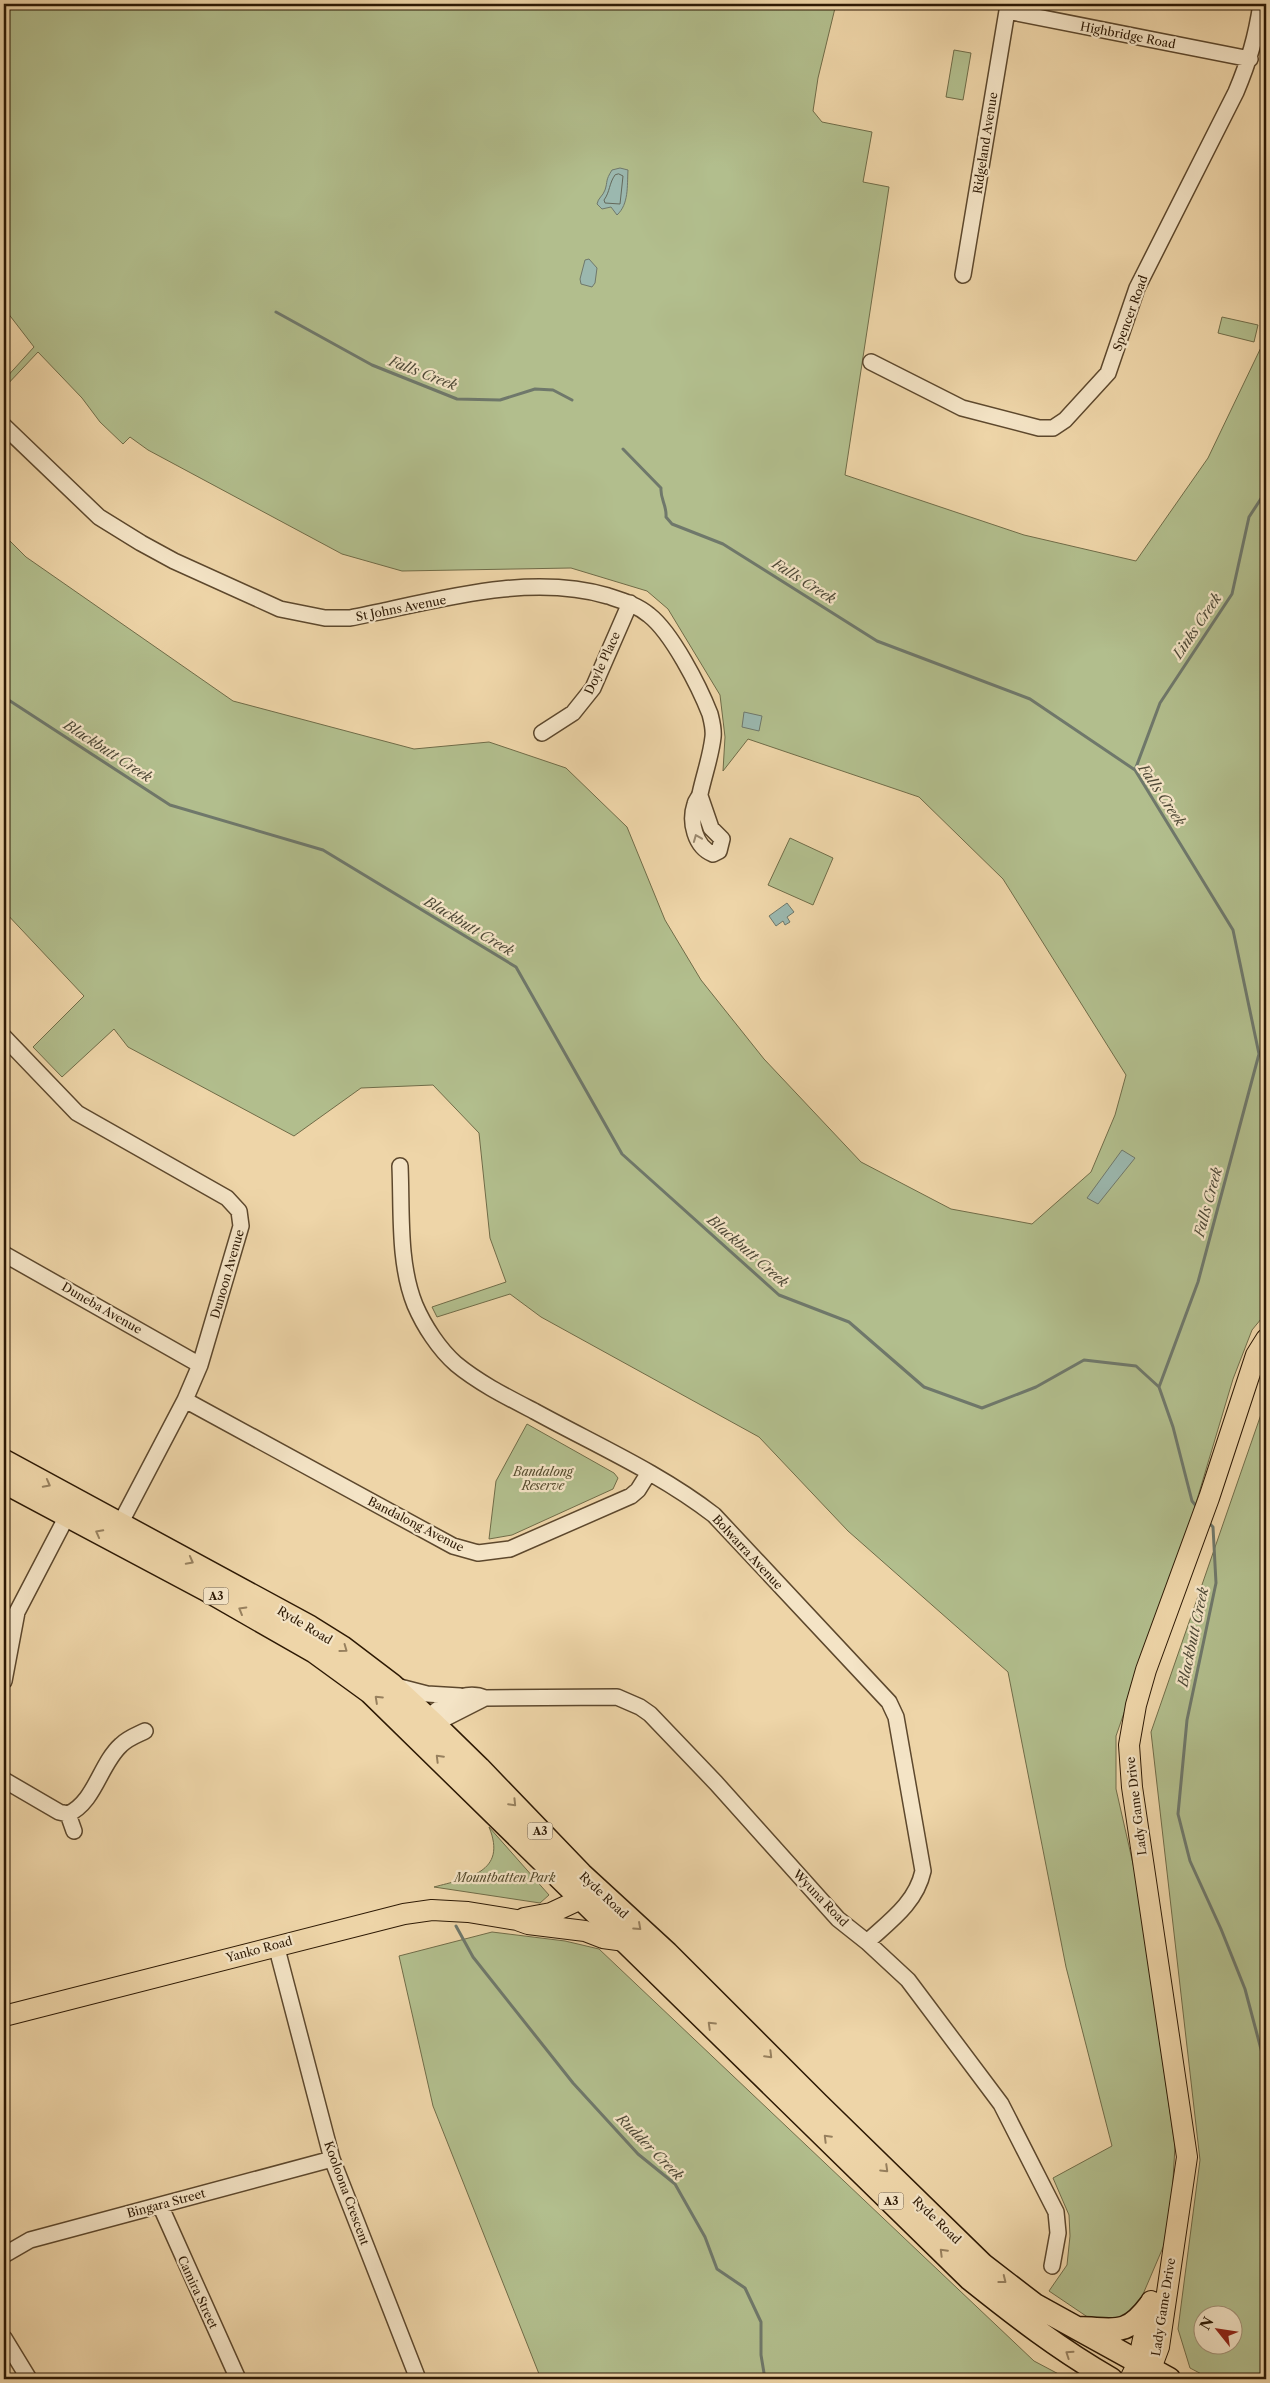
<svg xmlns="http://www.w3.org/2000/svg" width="1270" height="2383" viewBox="0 0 1270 2383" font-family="'Libre Caslon Text',serif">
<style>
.green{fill:#b2be8d;stroke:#706c48;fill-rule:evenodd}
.water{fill:#9bb8af;stroke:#6f786b}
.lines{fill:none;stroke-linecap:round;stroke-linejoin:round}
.shore{stroke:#64685a;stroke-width:1}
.stream{stroke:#6f786b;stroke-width:3}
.minor-casing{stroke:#5d482d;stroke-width:18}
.major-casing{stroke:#2d1904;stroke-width:22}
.highway-casing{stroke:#2d1904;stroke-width:25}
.minor{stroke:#f4e4c6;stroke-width:15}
.major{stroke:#eed5a8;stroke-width:20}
.highway{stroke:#eed5a8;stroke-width:22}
.oneway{stroke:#9a896f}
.oneway2{stroke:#97805e}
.labels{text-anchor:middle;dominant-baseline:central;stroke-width:4.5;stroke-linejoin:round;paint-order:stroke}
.shield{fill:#f4e4c6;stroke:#69563e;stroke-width:1}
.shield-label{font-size:11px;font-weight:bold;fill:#2d1904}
.street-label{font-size:12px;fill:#2d1904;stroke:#f4e4c6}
.park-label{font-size:12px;font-style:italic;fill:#554b2d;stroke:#f4e4c6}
.water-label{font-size:14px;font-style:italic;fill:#4e4937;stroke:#f4e4c6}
</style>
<rect width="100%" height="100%" fill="#eed5a8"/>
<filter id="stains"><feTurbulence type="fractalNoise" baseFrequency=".004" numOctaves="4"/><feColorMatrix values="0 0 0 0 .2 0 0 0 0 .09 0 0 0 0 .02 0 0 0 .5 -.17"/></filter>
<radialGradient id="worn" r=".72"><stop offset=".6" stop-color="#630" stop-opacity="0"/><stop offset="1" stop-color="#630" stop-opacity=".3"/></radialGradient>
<!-- green -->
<path class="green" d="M4 4H836L818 78 813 111 822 122 872 132 863 182 889 187 845 475 1024 535 1136 561 1208 458 1266 337V1313L1252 1330 1233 1379 1190 1523 1116 1736V1789L1136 1877 1175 2146 1170 2231 1138 2306 1114 2325 1089 2318 1049 2291 1067 2265 1070 2236 1069 2215 1053 2178 1112 2146 1066 1967 1008 1672 848 1531 759 1437 541 1317 510 1294 437 1317 432 1307 506 1282 490 1238 479 1133 433 1085 361 1088 294 1136 128 1047 114 1029 62 1077 33 1047 84 996 4 911V535L26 557 233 701 414 749 489 742 566 768 627 827 665 920 701 980 764 1059 861 1162 951 1209 1032 1224 1091 1172 1115 1115 1126 1075 1003 879 919 797 748 739 723 771 725 737 720 695 668 609 647 591 571 568 402 571 342 554 148 450 130 437 123 444 100 422 82 398 38 352 4 388V380L34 347 4 308Z
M954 50 971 53 963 100 946 97Z
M1222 317 1258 325 1254 342 1218 333Z
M790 838 833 858 813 905 768 885Z
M1266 1400V2379H1211L1190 2368 1178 2329 1200 2160 1151 1732ZM1202 2316H1232V2346H1202Z
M527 1424 614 1473 618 1478 613 1489 512 1535 489 1539 496 1481Z
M489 1827 549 1895 540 1903 434 1887C467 1878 508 1873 489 1827Z
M492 1932 565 1941 599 1949 1034 2361 1068 2379H541L433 2106 399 1956Z"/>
<!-- water -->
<path class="water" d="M620 168 628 170C627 186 629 204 617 215L611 207 602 209 597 204C598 198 603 196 605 190 608 181 605 181 612 170Z
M589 259 597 268 595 283 592 287 581 284 580 279 585 260Z
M744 712 762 716 759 731 742 727Z
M787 903 794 912 787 917 790 922 785 925 783 921 776 926 769 916Z
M1122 1150 1135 1158 1098 1204 1087 1198Z"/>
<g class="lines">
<!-- shore -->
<path class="shore" d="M619 174 623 176 620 204 605 203 604 200C610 192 609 183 615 175Z"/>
<!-- stream -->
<path class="stream" d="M276 312 372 365 457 399 500 400 535 389 553 390 572 400
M623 449 661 488C660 499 667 505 666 517L672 524 723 544 877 641 1030 699 1135 770 1233 930 1259 1054 1198 1282 1159 1387
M4 697 170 805 323 850 516 967 622 1154 779 1295 849 1322 924 1387 982 1408 1036 1387 1084 1360 1136 1366 1159 1387 1173 1427 1192 1501 1197 1507
M1135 770 1160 703 1232 594 1249 517 1266 491
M1259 1054 1266 1048
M1208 1522 1213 1527 1216 1583 1187 1720 1178 1814 1190 1861 1221 1929 1245 1989 1266 2068
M456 1926 473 1957 573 2083 638 2154 675 2184 705 2237 717 2269 745 2288 761 2322V2355L765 2379"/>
<defs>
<path id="minor" d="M963 275 1007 11 1250 59
M871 362 962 408 1039 428H1053L1065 420 1108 373 1137 288 1236 92C1249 61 1256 37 1261 4
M4 426 99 517 141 543 174 561 280 609 325 618H350C432 602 526 572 608 596 623 601 637 605 649 615 672 633 699 686 710 714 712 722 714 729 713 737 711 756 704 775 700 794 699 798 696 800 695 804 689 822 695 847 713 854L719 851 722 839 711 828 700 796
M542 733 573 713 593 688 630 603
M4 1037 77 1113 227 1198 239 1211 241 1226 200 1365 185 1400 120 1524
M400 1166C402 1211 398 1263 415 1305 424 1326 439 1349 456 1364 479 1383 507 1397 534 1411 594 1444 660 1473 714 1515L889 1702 896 1717 923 1871C916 1903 890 1921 867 1942
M4 1254 200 1365
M185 1400 453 1546 478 1553 510 1549 631 1496 638 1490 648 1474
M4 1681 17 1612 67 1516
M396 1686 427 1694 460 1696
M421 1724C437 1708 462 1688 485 1698L617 1697 640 1707 650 1714 716 1783 838 1919 867 1942 908 1980 1001 2104 1056 2212 1058 2233 1052 2266
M426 1728 485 1698
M4 1780 59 1812 68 1814C95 1802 100 1764 121 1745 128 1738 137 1735 145 1731
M68 1814 74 1831
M276 1945 332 2159 418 2379
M160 2205 238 2379
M4 2255 30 2240 332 2159
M4 2338 29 2379"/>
<path id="major" d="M524 1918 551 1913 581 1899 596 1895
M4 2016 404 1914 432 1910 468 1912 517 1920 528 1924 585 1931 603 1938 625 1941
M1130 2379 1138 2363 1151 2301
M1147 2379 1159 2347 1187 2157 1132 1787 1129 1745 1136 1705 1146 1670 1209 1498 1256 1355 1266 1339"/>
<path id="highway" d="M4 1461 310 1627 342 1647 392 1685 435 1725 479 1768 581 1874 667 1953 818 2104 983 2265 1035 2305 1169 2379
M4 1482 205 1589 315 1652 370 1692 970 2279C1015 2315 1060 2350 1111 2379
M1079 2328C1115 2329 1126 2337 1150 2305"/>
</defs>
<!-- minor casing -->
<use href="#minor" class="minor-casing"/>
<!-- major casing -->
<use href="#major" class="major-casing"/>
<!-- highway casing -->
<use href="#highway" class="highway-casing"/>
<!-- minor -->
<use href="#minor" class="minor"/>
<!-- major -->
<use href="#major" class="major"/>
<!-- highway -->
<use href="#highway" class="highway"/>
</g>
<!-- one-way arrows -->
<defs><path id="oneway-chevron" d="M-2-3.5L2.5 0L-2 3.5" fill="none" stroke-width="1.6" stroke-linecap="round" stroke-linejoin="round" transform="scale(1.25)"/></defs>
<use class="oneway" href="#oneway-chevron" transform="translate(697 838) rotate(-112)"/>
<g class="oneway2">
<use href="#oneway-chevron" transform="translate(47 1484) rotate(28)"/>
<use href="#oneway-chevron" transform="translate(99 1533) rotate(-152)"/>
<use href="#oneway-chevron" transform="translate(190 1561) rotate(28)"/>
<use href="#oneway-chevron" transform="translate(242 1610) rotate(-150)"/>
<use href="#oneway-chevron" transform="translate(344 1649) rotate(36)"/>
<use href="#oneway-chevron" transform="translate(378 1699) rotate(-137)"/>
<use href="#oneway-chevron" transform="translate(439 1758) rotate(-135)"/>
<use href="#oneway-chevron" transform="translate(513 1803) rotate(46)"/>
<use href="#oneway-chevron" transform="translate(638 1927) rotate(42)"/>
<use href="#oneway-chevron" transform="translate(711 2025) rotate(-136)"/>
<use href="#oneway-chevron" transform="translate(769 2055) rotate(45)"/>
<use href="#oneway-chevron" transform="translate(827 2138) rotate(-135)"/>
<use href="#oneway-chevron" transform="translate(885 2169) rotate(44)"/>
<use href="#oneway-chevron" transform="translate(943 2252) rotate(-135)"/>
<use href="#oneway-chevron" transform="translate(1003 2280) rotate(38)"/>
<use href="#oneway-chevron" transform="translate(1069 2354) rotate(-146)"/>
</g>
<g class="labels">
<!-- shield labels -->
<g class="shield">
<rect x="203.5" y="1587.5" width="25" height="17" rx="4"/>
<rect x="527.5" y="1822.5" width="25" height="17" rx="4"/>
<rect x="878.5" y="2192.5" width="25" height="17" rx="4"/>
</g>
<g class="shield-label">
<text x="216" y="1596">A3</text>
<text x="540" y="1831">A3</text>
<text x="891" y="2201">A3</text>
</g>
<!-- street labels -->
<g class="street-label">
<text transform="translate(1128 35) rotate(11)">Highbridge Road</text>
<text transform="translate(985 143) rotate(-81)">Ridgeland Avenue</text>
<text transform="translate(1130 313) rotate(-70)">Spencer Road</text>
<text transform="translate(401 608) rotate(-11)">St Johns Avenue</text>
<text transform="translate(602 663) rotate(-65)">Doyle Place</text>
<text transform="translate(227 1274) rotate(-74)">Dunoon Avenue</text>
<text transform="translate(102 1308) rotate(30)">Duneba Avenue</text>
<text transform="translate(416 1524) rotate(27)">Bandalong Avenue</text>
<text transform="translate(748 1552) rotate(47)">Bolwarra Avenue</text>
<text transform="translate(305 1625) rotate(31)">Ryde Road</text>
<text transform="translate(1136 1806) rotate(-97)">Lady Game Drive</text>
<text transform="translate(604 1895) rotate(43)">Ryde Road</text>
<text transform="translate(821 1898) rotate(46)">Wyuna Road</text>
<text transform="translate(259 1949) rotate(-15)">Yanko Road</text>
<text transform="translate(347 2193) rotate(70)">Kooloona Crescent</text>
<text transform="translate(166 2203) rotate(-15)">Bingara Street</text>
<text transform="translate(937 2220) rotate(44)">Ryde Road</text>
<text transform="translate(198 2292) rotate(65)">Camira Street</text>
<text transform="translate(1163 2307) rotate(-81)">Lady Game Drive</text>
</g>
<!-- park labels -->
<g class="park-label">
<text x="543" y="1471">Bandalong<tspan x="543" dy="14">Reserve</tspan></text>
<text x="505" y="1877">Mountbatten Park</text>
</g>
<!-- water labels -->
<g class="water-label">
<text transform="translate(423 373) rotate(21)">Falls Creek</text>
<text transform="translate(804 581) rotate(32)">Falls Creek</text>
<text transform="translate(1197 626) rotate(-56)">Links Creek</text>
<text transform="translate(108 751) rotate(33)">Blackbutt Creek</text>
<text transform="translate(1162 795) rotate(56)">Falls Creek</text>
<text transform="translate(469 926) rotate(31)">Blackbutt Creek</text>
<text transform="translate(1208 1202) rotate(-75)">Falls Creek</text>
<text transform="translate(748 1251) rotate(41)">Blackbutt Creek</text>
<text transform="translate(1193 1637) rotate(-78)">Blackbutt Creek</text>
<text transform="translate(650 2147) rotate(45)">Rudder Creek</text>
</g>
</g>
<!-- margin -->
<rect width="1270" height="2383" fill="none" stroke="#eed5a8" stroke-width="20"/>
<rect x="5" y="5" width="1260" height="2373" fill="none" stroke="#2d1904" stroke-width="2.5"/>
<rect x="10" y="10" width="1250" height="2363" fill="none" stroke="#2d1904"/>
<!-- north arrow -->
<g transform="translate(1218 2330) rotate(300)"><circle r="24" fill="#f4e4c6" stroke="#a49378"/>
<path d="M0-4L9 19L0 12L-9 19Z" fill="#8f2418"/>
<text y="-8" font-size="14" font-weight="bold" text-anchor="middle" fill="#2d1904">N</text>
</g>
<rect width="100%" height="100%" filter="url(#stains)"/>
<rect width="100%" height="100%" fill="url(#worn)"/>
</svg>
